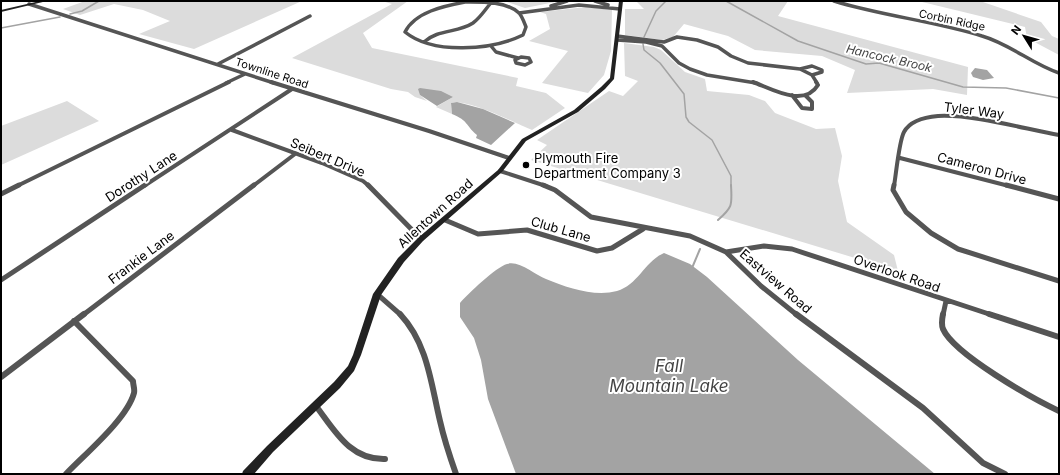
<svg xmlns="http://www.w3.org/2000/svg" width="1060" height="475" viewBox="0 0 1060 475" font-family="Inter,sans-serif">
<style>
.green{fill:#dcdcdc}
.water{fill:#a3a3a3}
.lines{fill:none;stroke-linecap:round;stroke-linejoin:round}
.stream-far1{stroke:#a3a3a3;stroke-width:1.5}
.stream{stroke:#a3a3a3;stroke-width:2}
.street-far3{stroke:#555;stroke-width:3.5}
.street-far2{stroke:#555;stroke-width:4}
.street-far1{stroke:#555;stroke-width:5}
.street{stroke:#555;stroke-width:6}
.secondary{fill:#222;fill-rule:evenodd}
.poi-dot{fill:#000;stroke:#fff;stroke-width:1.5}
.labels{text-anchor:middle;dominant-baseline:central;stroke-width:4;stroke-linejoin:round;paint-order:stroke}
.far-street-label{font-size:11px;fill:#000;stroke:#fff}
.far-water-label{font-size:12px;font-style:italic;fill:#444;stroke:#fff}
.street-label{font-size:13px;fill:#000;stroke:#fff}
.poi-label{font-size:13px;fill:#000;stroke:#fff;text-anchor:start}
.near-water-label{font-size:17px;font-style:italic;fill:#444;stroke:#fff}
</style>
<rect width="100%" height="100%" fill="#fff"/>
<!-- green -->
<path class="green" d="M85 1H302L194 49 139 34 170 21 143 10 114 4 80 15 63 9Z
M382 1H408L363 33 372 48 518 78 516 86 546 93 565 108 532 130C515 123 466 98 451 103L452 114 436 107 453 97 420 95 427 101 415 97 408 92 391 89 292 58 392 4Z
M504 1H560L525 8Z
M636 1H788L778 16 968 67 967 95 933 89 847 93 855 70 822 56 755 50 728 36 684 24 673 37 662 40 625 35V9H644Z
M918 1H980L1041 22 1052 36 1059 39V55L1027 38 1025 27Z
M586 7 612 10 611 51 604 75 588 93 542 83 568 51 529 41 550 29 546 14 540 12Z
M624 43 654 47 661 50 685 72 705 79 707 91 749 95 765 101 775 113 816 129 835 128 842 156 838 181 847 222 894 255 898 271 531 160 547 145 537 140 609 91 623 96 638 81 625 76Z
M67 101 99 121 1 165V126Z"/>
<!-- water -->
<path class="water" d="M975 68 987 70 994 78 983 80 973 77 971 73Z
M420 88 441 91 453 97 437 106 420 95 418 89Z
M457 102 483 109 515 123 491 145 476 138 477 135C465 125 469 121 452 114L451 103Z
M664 253 690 264 707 277 798 360 935 474H516L488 399 481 360 474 338 460 317V303C468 294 496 267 507 264 519 260 535 275 546 279 567 288 595 297 617 291 638 285 645 261 664 253Z"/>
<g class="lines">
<!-- stream-far1 -->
<path class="stream-far1" d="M726 1 798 41 866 64 879 63 963 87 1006 88 1059 98
M70 14 82 11 99 1
M1 28 60 17
M644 37 656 11 666 1
M643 44 644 50 660 63 684 94 686 117 689 122 712 140 731 176V186"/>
<!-- stream -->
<path class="stream" d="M718 220C733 207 732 205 731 185
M692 268 700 249"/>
<!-- street-far3 -->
<path class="street-far3" d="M595 1 608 5
M834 1C883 16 934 21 982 36 1010 44 1032 64 1059 73
M465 2C481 2 506 1 519 13 522 16 524 22 526 27L523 35C492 50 433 55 405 32 415 12 444 6 465 2Z
M29 4 274 83
M551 6 567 1
M519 13 579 5 620 9
M617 36 664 42 677 37 697 40 718 47 731 56 748 63 800 69 812 75 817 83
M617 40 646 42 662 46 679 63 690 69 707 75 756 83
M424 42C438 29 458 33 473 23 480 18 485 10 490 4
M491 46 496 52 518 58
M521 57 529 58 531 62 525 65 516 63 515 60Z
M218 64 310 16
M800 69 812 66 822 70V72L812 75
M226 83 245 74"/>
<!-- street-far2 -->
<path class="street-far2" d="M271 82 429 131 509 158
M753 82C772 89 804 108 818 85L816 82
M792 95 802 108 812 109V102L805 95
M232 130 322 163 363 181 369 186
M900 158 1009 186
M500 171 546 186
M17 186 229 82
M144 186 292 89
M253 186 295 154
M894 186C896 175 899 141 904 132 910 121 926 117 938 116 972 114 1025 129 1059 135"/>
<!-- street-far1 -->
<path class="street-far1" d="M368 185 421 239
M543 185 555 190 591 217 690 236 726 252 761 286 797 315
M894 185 893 190 906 212 931 233 958 249 1059 281
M1006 185 1059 199
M1 194 19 185
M445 220 478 234 527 230 597 251 612 248 643 229
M726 252 764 246 792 249 992 315
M1 280 145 185
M377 294 401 315
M83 315 254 185
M943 315 946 301"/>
<!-- street -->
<path class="street" d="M400 314C428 344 431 384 440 421 444 439 450 457 456 474
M796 314 923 408 983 463 1005 474
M943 314C942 319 941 324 943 329 954 354 1033 399 1059 411
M989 314 1059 337
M1 377 84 314
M316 406C335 431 350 460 385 459
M66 474C85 454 127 419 134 393 135 389 133 385 133 381L74 321"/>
<!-- secondary -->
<path class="secondary" d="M40 1H47L1 12V10Z
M619 1H623L614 79 605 89 578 112 526 141 502 172 423 241 404 262 381 295 361 355 354 371 340 388 273 452 254 474H242L243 471 267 446 334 382 348 366 353 355 373 294 398 258 419 237 498 170 522 139 574 110 601 87 610 78Z"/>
</g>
<!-- markers -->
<circle class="poi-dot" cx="526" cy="165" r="4"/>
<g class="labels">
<!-- far-street labels -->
<g class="far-street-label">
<text transform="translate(952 20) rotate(12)">Corbin Ridge</text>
<text transform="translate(272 73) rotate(18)">Townline Road</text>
</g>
<!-- far-water labels -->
<g class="far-water-label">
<text transform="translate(889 58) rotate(13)">Hancock Brook</text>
</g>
<!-- street labels -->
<g class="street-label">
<text transform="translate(974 110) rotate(7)">Tyler Way</text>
<text transform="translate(328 157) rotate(23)">Seibert Drive</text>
<text transform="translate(982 168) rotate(15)">Cameron Drive</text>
<text transform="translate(141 176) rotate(-33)">Dorothy Lane</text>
<text transform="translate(435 213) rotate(-42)">Allentown Road</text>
<text transform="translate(561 229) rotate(16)">Club Lane</text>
<text transform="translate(141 257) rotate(-37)">Frankie Lane</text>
<text transform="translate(897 273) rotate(19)">Overlook Road</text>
<text transform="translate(776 281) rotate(41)">Eastview Road</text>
</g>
<!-- poi labels -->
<g class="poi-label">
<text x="534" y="158">Plymouth Fire<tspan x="534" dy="15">Department Company 3</tspan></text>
</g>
<!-- near-water labels -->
<g class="near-water-label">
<text x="669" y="366">Fall<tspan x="669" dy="20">Mountain Lake</tspan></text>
</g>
</g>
<!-- border -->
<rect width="1060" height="475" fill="none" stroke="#000000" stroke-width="4"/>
<!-- north arrow -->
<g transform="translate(1024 36) rotate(307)" stroke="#ffffff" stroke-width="3" paint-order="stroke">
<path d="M0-3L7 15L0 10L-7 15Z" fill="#000000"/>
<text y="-6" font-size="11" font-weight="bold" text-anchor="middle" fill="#000000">N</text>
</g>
</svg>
